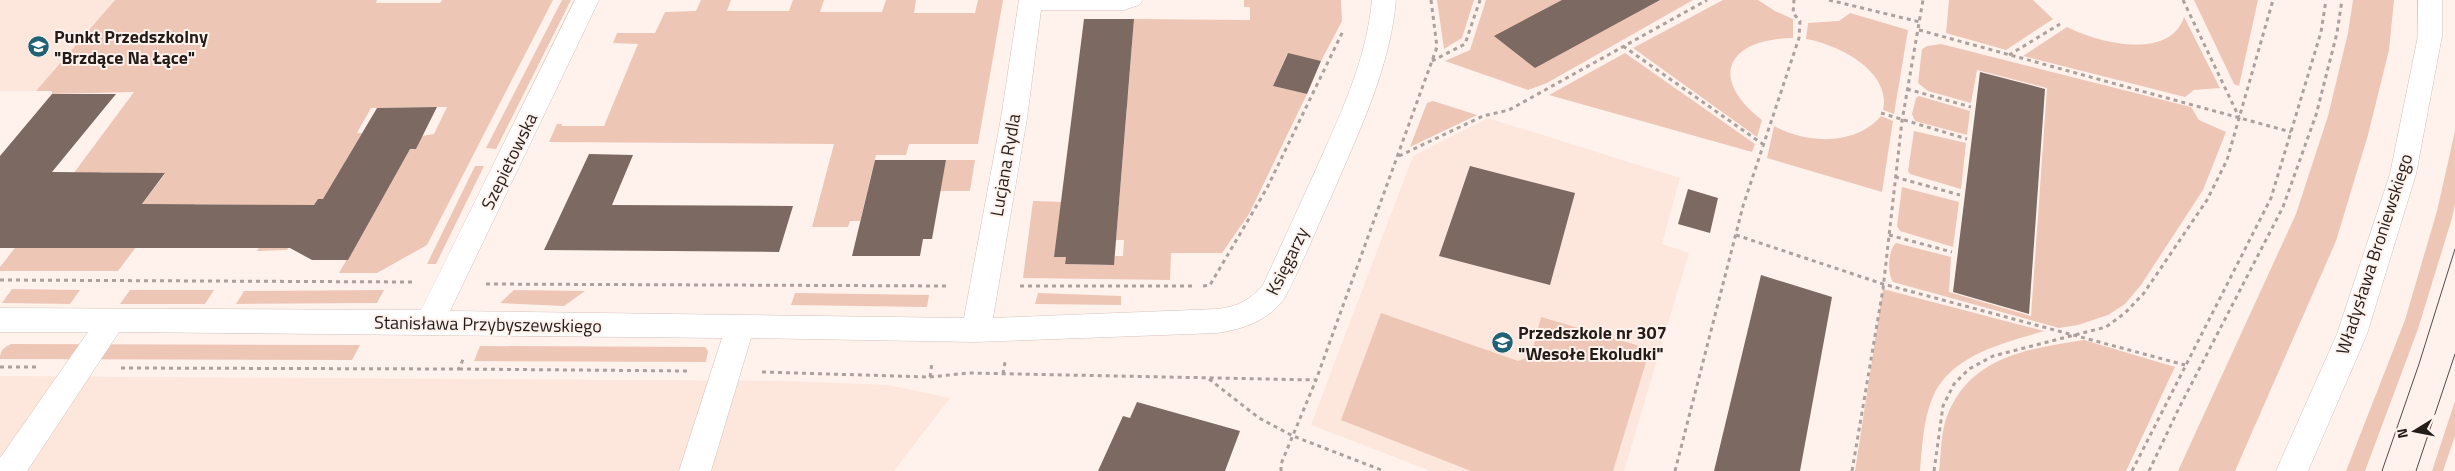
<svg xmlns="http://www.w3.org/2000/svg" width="2455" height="471" viewBox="0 0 2455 471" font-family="'Titillium Web',sans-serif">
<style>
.built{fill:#fde6dc}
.green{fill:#eec6b6;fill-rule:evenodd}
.building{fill:#7b6962}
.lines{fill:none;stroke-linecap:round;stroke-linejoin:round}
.minor-casing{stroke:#d3c0b8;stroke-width:1}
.major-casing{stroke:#d3c0b8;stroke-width:1}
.path{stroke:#ada19d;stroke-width:3;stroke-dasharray:4 4;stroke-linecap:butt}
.minor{fill:#fff;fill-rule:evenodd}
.major{fill:#fff;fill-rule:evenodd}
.tram{stroke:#544b48;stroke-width:1}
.labels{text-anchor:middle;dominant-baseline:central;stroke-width:4;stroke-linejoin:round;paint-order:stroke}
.poi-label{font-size:18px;font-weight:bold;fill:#241c19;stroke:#fff2ed;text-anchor:start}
.street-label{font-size:18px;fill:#241c19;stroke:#fff2ed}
</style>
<rect width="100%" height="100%" fill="#fff2ed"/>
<!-- built -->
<path class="built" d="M0 0H115L36 91H0Z
M1488 118 1680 178 1662 244 1689 253 1624 471H1431L1311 425 1413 156Z
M0 376 787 381 888 385 950 398 894 471H0Z"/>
<!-- green -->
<path class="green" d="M115 0H377L376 3H440L442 0H553L427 245 377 273H339L381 199H318L287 250 257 251 259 247 257 205 195 204 165 247H136L118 271H0V267L36 221 43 248H109L165 174 101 172 82 197H56L134 92 52 94V91H36ZM447 107 434 134 422 136 416 149 396 150 345 162 362 133H357L371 108Z
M562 0H571L496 149 486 148Z
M701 0H731L727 11H789L793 0H824L820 12H882L886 0H916L914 13H975L978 0H1003L978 144H909L906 155H876L860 221H850L848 227H812L834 144 549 142 557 124H562V126H604L638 44 613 43 617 33H655L665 12 696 11Z
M1244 0H1341L1342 21 1321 61 1287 54 1273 86 1307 94 1249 214 1222 253H1171L1170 280 1023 278 1033 201 1066 202 1054 257H1066L1065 264 1113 265 1115 256H1123L1124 240H1116L1127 108 1122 107 1128 95 1134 19 1250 20V7H1244Z
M1437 0H1474L1462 38 1444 49Z
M1486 0H1693L1547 83 1528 90 1445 61 1470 50Z
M1723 0H1758L1775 11 1793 19V38C1728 39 1707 77 1762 120L1757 137 1633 48Z
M1949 0H2033L2053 19 2006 50 1946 33Z
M2194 0H2258L2239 86 2234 84Z
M2353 0H2394L2389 50 2368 135 2336 241 2235 471H2178L2296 214 2328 116 2348 33Z
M1850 13 1908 30 1894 114 1883 110C1892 71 1837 44 1806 39L1808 23 1839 21Z
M2184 17 2220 88 2194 90 2185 97 2023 56 2067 27C2098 43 2170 61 2184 17Z
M1941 44 2191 107 2199 120 2226 132 2203 190 2141 285 2125 304 2108 315 2078 325 2059 328 1893 282C1887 273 1888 250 1896 243L1951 257 1949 292 2031 316 2047 88 1977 70 1971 103 1928 91 1918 83 1922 49 1927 46Z
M1625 53 1755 144 1752 152 1549 95Z
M1919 96 1970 111 1967 135 1915 121 1912 114 1916 98Z
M1433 101 1477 115 1410 147 1427 103Z
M1881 116 1893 121 1882 192 1767 158 1774 126C1807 144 1855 146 1881 116Z
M1914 131 1966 143 1961 189 1910 174 1908 171Z
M2455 131V204L2452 218 2418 329 2365 471H2346L2405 320 2437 211Z
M946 160H975L970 191H940Z
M475 166H484L436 264H427Z
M1902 187 1959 202 1953 247 1900 231 1897 226Z
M12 289 80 290 70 304 2 303Z
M1883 289 2044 331C2004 343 1949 355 1932 399 1923 421 1922 448 1920 471H1855Z
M130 290H214L205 304H120Z
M384 290 377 303 236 304 244 291Z
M514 290 585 291 564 306 500 303Z
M795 293 929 295 927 307 791 305Z
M1038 293 1121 296V305L1035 304Z
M1381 313 1518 361 1531 356 1541 317 1650 349 1613 471H1471L1341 420Z
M2084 340 2175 367 2126 471H1939C1941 455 1941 437 1945 422 1966 357 2026 349 2084 340Z
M11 344 360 345 352 360 0 359C0 350 3 348 11 344Z
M480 346 705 347 708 351 706 362 474 361Z
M2455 401V436L2443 471H2432Z"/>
<!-- building -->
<path class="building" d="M1562 0H1660L1535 68 1494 36Z
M1084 19H1134L1114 265 1065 264 1066 257H1054Z
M1288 53 1321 61 1307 94 1273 86Z
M1980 72 2045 89 2029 314 1953 292Z
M52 94H116L52 172 165 173 142 204 314 205 318 199H323L377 108 437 107 416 149H410L348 260H312L290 248H0V156Z
M589 154 633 155 612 205 793 206 779 252 544 250Z
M875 160H946L932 239H923L920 256H852Z
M1470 166 1575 193 1550 285 1439 256Z
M1688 189 1718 198 1710 233 1678 224Z
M1761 275 1832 297 1800 471H1714Z
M1137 402 1240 431 1225 471H1098L1123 416 1130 418Z"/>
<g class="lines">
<defs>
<path id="minor" d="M575 0H599L450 311 964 318 1001 118 1019 0H1143L1139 5 1124 10H1041L1027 118 993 318 1217 309C1237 307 1250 300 1263 285 1284 239 1305 194 1325 149 1347 100 1367 53 1372 0H1396C1390 67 1361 127 1335 188 1318 225 1303 263 1284 299 1267 321 1244 329 1217 333L976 342 751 338 711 471H679L722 338 119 332 27 471H0V458L88 332H0V308L421 310Z"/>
<path id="major" d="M2418 0H2442V36L2416 174 2367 334 2308 471H2276L2337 334 2390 174 2418 36Z"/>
</defs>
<!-- minor casing -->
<use href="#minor" class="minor-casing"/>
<!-- major casing -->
<use href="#major" class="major-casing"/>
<!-- path -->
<path class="path" d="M1829 0 1920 22
M2183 0 2239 117
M1919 30 2291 132
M1623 46 1764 145
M2009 55 2060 24
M1432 61 1465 44 1480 0
M1907 89 1971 107
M1881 113 1967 139
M1399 156 1483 116 1509 110 1707 0
M1895 177 1960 195
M1736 235 1883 284 2185 365
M1889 235 1952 252
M0 280 412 282
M486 284 949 286
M1020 286H1192
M1203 286 1210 285 1267 188 1343 31
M0 367H37
M121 368 459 369 464 357
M459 369 688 371
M762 372 930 377 968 373 1316 380 1437 47 1431 0
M1003 374 1005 362
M930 377 932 363
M1209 379 1259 418 1293 436 1384 471
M1281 471V464L1316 380
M1675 471 1743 206 1799 38 1800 21 1793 13 1794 0
M1852 471 1883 289 1902 121 1923 0
M1934 471 1943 406 1954 384 1969 369 1993 356 2106 327 2125 313 2144 293 2207 200 2227 160 2273 0
M2132 471 2271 198 2321 32 2326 0
M2149 471 2179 408 2283 207 2316 115 2337 33 2342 0"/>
<!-- minor -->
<use href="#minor" class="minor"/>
<!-- major -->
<use href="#major" class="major"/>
<!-- tram -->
<path class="tram" d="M2382 471 2419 364 2455 249
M2416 471 2455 354"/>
</g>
<!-- icons -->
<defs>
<symbol id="school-disc" viewBox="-11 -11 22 22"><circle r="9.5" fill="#216176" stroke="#fff2ed"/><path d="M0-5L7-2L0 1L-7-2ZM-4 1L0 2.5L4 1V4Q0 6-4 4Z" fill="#fff"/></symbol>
</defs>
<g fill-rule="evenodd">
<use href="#school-disc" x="26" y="34" width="25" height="25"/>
<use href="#school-disc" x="1490" y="330" width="25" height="25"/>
</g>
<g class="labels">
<!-- poi labels -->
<g class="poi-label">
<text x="54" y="36">Punkt Przedszkolny<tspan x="54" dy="21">"Brzdące Na Łące"</tspan></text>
<text x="1518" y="332">Przedszkole nr 307<tspan x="1518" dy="21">"Wesołe Ekoludki"</tspan></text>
</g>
<!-- street labels -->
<g class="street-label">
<text transform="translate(509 161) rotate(-64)">Szepietowska</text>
<text transform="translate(1005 165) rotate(-80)">Lucjana Rydla</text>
<text transform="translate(2374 254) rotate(-72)">Władysława Broniewskiego</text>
<text transform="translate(1287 261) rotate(-64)">Księgarzy</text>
<text transform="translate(488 324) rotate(1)">Stanisława Przybyszewskiego</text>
</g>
</g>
<!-- north arrow -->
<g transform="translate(2415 431) rotate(260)" stroke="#fff2ed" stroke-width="4" paint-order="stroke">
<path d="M0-4L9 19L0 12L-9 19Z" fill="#241c19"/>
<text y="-8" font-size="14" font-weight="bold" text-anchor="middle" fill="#241c19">N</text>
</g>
</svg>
